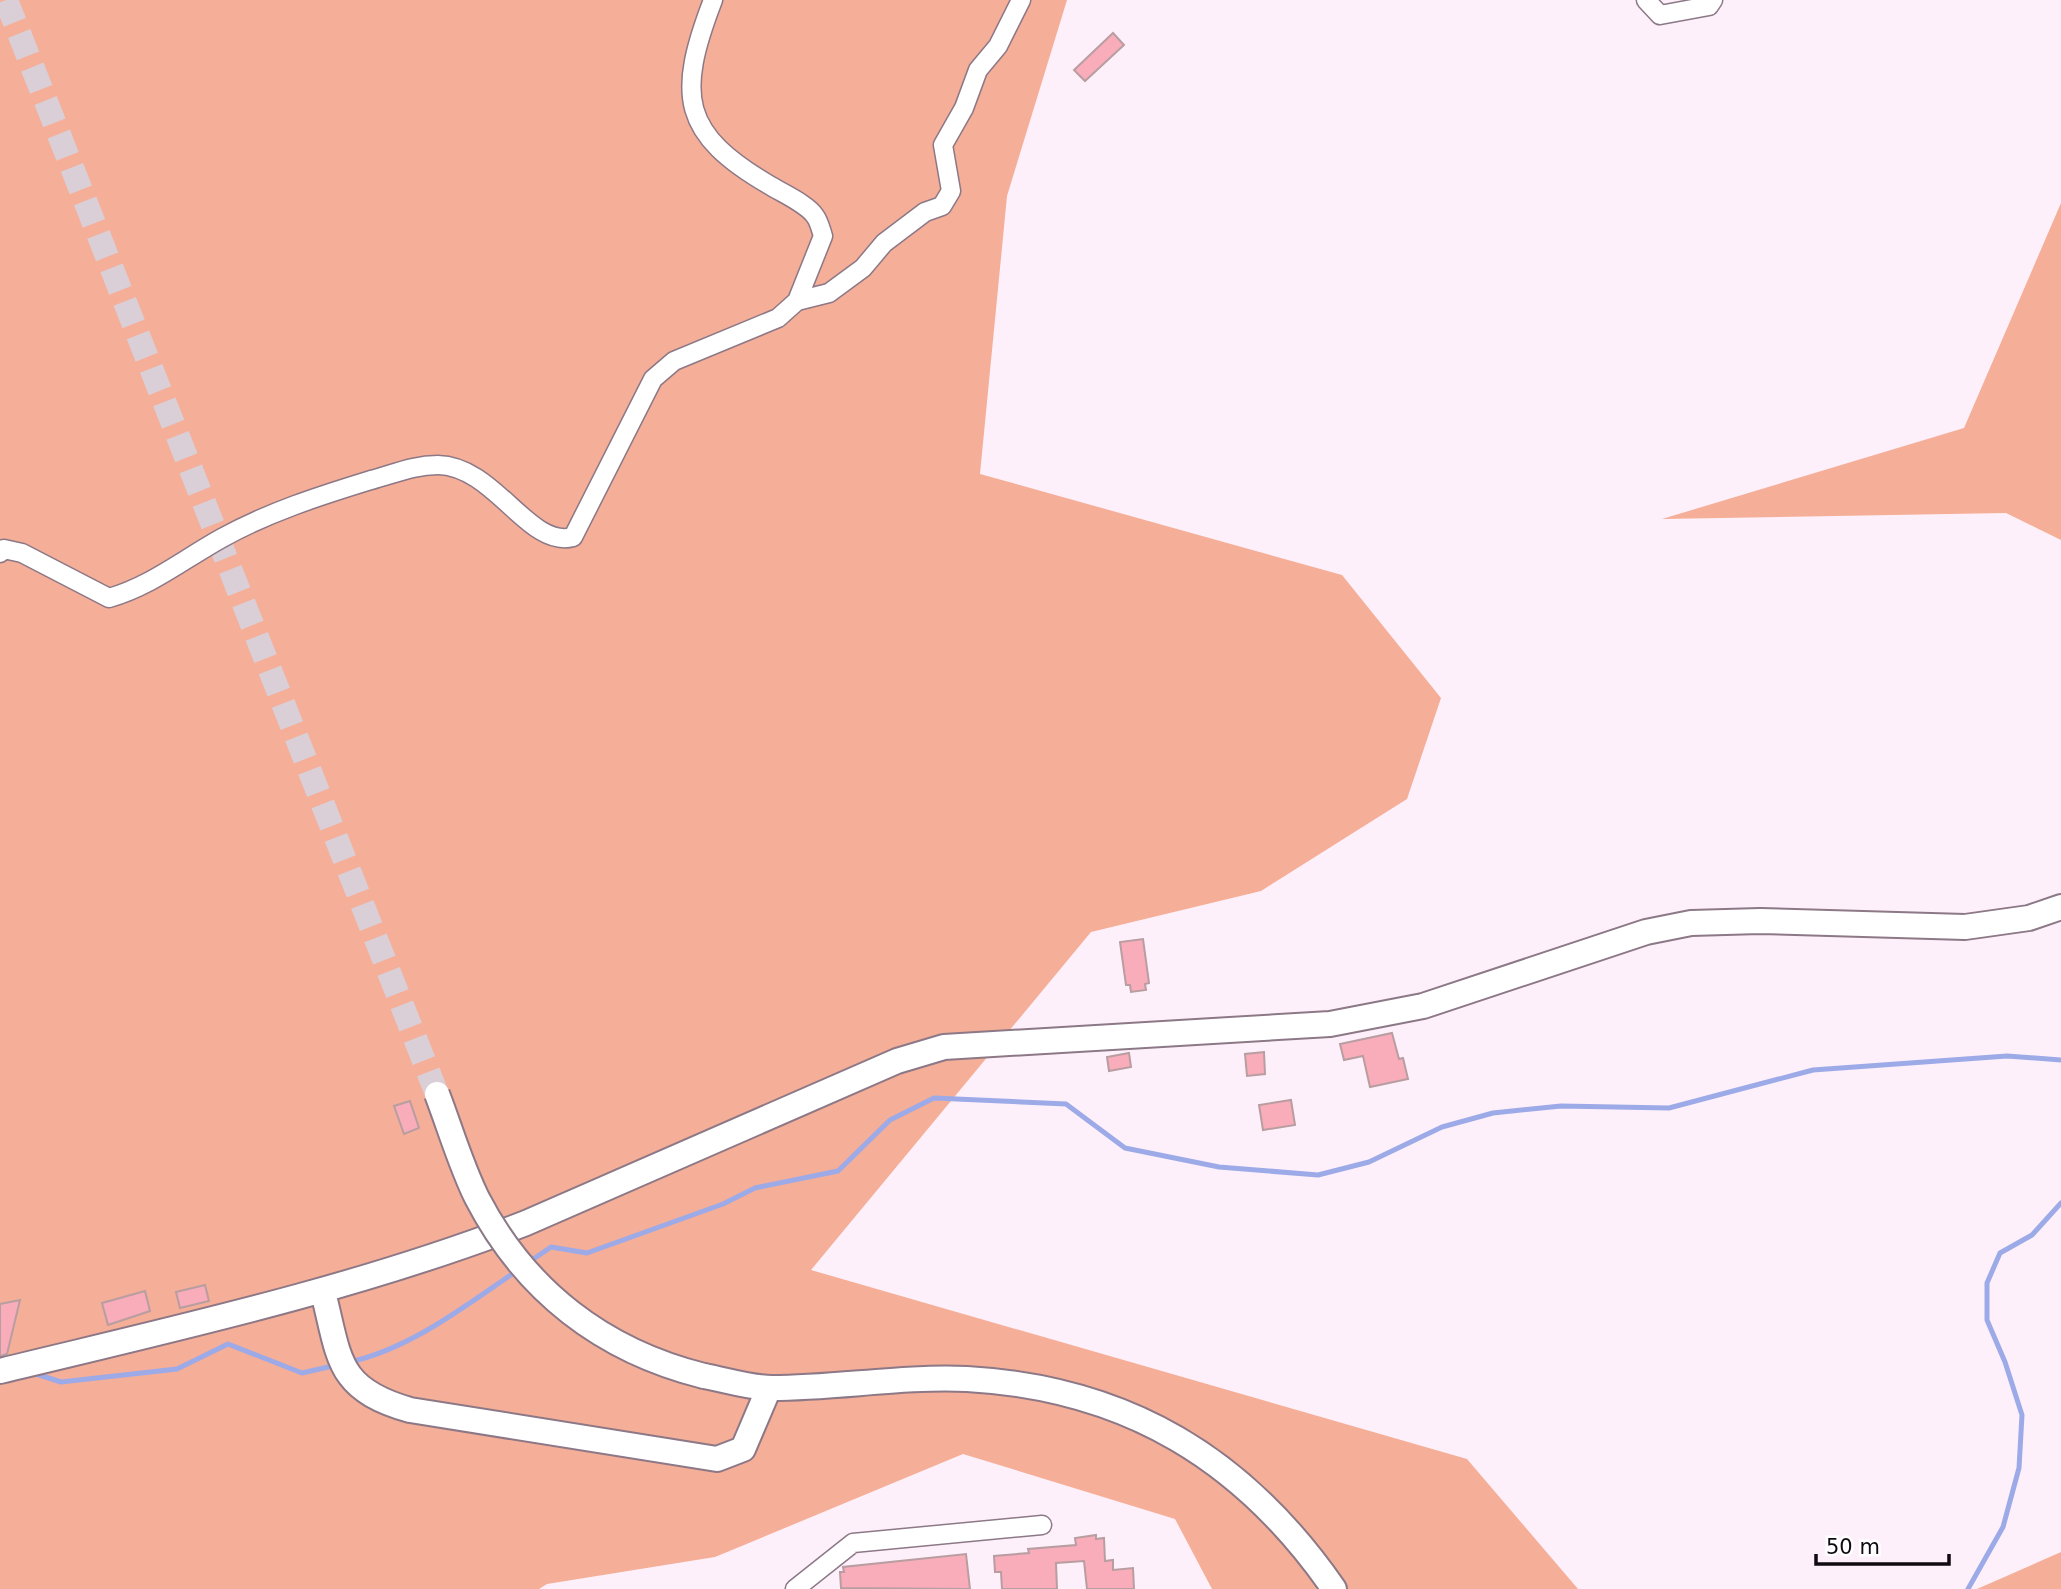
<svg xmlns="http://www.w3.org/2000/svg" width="2061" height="1589" viewBox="0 0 2061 1589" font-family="'DejaVu Sans',sans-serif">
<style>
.forest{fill:#f5ae97}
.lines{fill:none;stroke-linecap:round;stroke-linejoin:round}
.stream{stroke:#9daae8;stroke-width:5}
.building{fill:#f9adbb;stroke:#b89da1;stroke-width:2}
.secondary-tunnel{stroke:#daced7;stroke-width:24;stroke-dasharray:24 12;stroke-linecap:butt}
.street-casing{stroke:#8c7886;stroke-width:21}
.secondary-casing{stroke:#8c7886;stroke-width:28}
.street{stroke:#fff;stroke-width:18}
.secondary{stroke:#fff;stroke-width:24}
.secondary-bridge-casing{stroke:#8c7886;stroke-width:28;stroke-linecap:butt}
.secondary-bridge{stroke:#fff;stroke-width:24}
</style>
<rect width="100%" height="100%" fill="#fef0fa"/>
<!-- forest -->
<path class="forest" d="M0 0H1067L1007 196 980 474 1342 575 1441 698 1407 799 1261 891 1091 932 811 1270 1467 1459 1578 1589H1212L1175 1519 963 1454 715 1557 547 1584 539 1589H0Z
M2061 203V540L2006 513 1662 519 1964 428Z
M2061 1552V1589H1977Z"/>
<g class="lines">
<!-- stream -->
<path class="stream" d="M529 1262 551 1247 587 1253 723 1204 755 1188 838 1171 890 1120 934 1098 1066 1104 1125 1148 1219 1167 1318 1175 1369 1162 1442 1127 1493 1113 1561 1106 1669 1108 1813 1070 2007 1056 2061 1060
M350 1362C412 1348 466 1305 518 1270
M33 1373 61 1382 177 1369 228 1344 302 1373 337 1365
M1968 1589 2003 1527 2019 1468 2022 1415 2005 1362 1987 1320V1283L2000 1253 2032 1235 2061 1203"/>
</g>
<!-- building -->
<path class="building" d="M1113 33 1124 45 1085 81 1074 70Z
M1143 939 1149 983 1145 984 1146 990 1131 992 1130 985H1126L1120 942Z
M1392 1033 1399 1059 1403 1058 1408 1079 1370 1087 1363 1056 1344 1060 1340 1044Z
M1264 1052 1265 1074 1247 1076 1245 1054Z
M1129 1053 1131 1067 1109 1071 1107 1057Z
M1291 1100 1295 1125 1263 1130 1259 1105Z
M410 1101 419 1128 404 1134 394 1106Z
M205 1285 209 1301 180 1308 176 1292Z
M145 1291 150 1311 108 1325 102 1303Z
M20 1300 7 1354 0 1356V1304Z
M1096 1535V1539L1104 1538 1105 1561 1113 1560V1570L1133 1568 1134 1589H1087L1084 1561 1056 1563 1057 1589H1002L1001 1572H995L994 1556 1029 1553 1028 1549 1076 1545 1075 1538Z
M966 1554 970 1589 841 1588 840 1572H844L843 1567Z"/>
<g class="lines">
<!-- secondary-tunnel -->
<path class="secondary-tunnel" d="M6 0 437 1094"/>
<defs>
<path id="street" d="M713 0C676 96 681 134 771 186 784 194 807 204 815 216 819 221 821 230 823 236L797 301
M1646 0 1660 15 1709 6 1713 0
M0 553 4 549 22 553 109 598C151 586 184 559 222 538 269 512 319 496 371 480 394 474 413 465 438 465 495 466 529 549 573 537L653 379 674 361 778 318 797 301 829 293 863 268 884 243 925 212 942 206 951 191 943 145 964 108 978 70 998 46 1021 0
M795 1589 853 1543 1042 1525"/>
<path id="secondary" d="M323 1292C340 1359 336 1389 410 1410L717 1459 743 1449 769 1388
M0 1371C177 1328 355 1289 526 1223L897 1061 944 1047 1330 1024 1423 1006 1646 932 1691 923 1760 921 1965 927 2029 918 2061 907
M704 1376C726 1380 750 1388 772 1388 837 1388 903 1376 967 1379 1127 1388 1244 1459 1334 1589"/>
</defs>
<!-- street casing -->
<use href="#street" class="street-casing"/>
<!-- secondary casing -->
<use href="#secondary" class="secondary-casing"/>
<!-- street -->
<use href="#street" class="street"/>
<!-- secondary -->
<use href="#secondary" class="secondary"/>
<defs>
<path id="secondary-bridge" d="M437 1094C450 1128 461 1166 477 1198 525 1291 603 1351 704 1376"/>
</defs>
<!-- secondary-bridge casing -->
<use href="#secondary-bridge" class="secondary-bridge-casing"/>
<!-- secondary-bridge -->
<use href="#secondary-bridge" class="secondary-bridge"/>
</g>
<!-- scale -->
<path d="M1816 1554v10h133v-10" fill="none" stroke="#110a10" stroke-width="3.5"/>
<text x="1826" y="1554" font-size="21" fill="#110a10" stroke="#ffffff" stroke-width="5" paint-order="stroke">50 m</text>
</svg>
